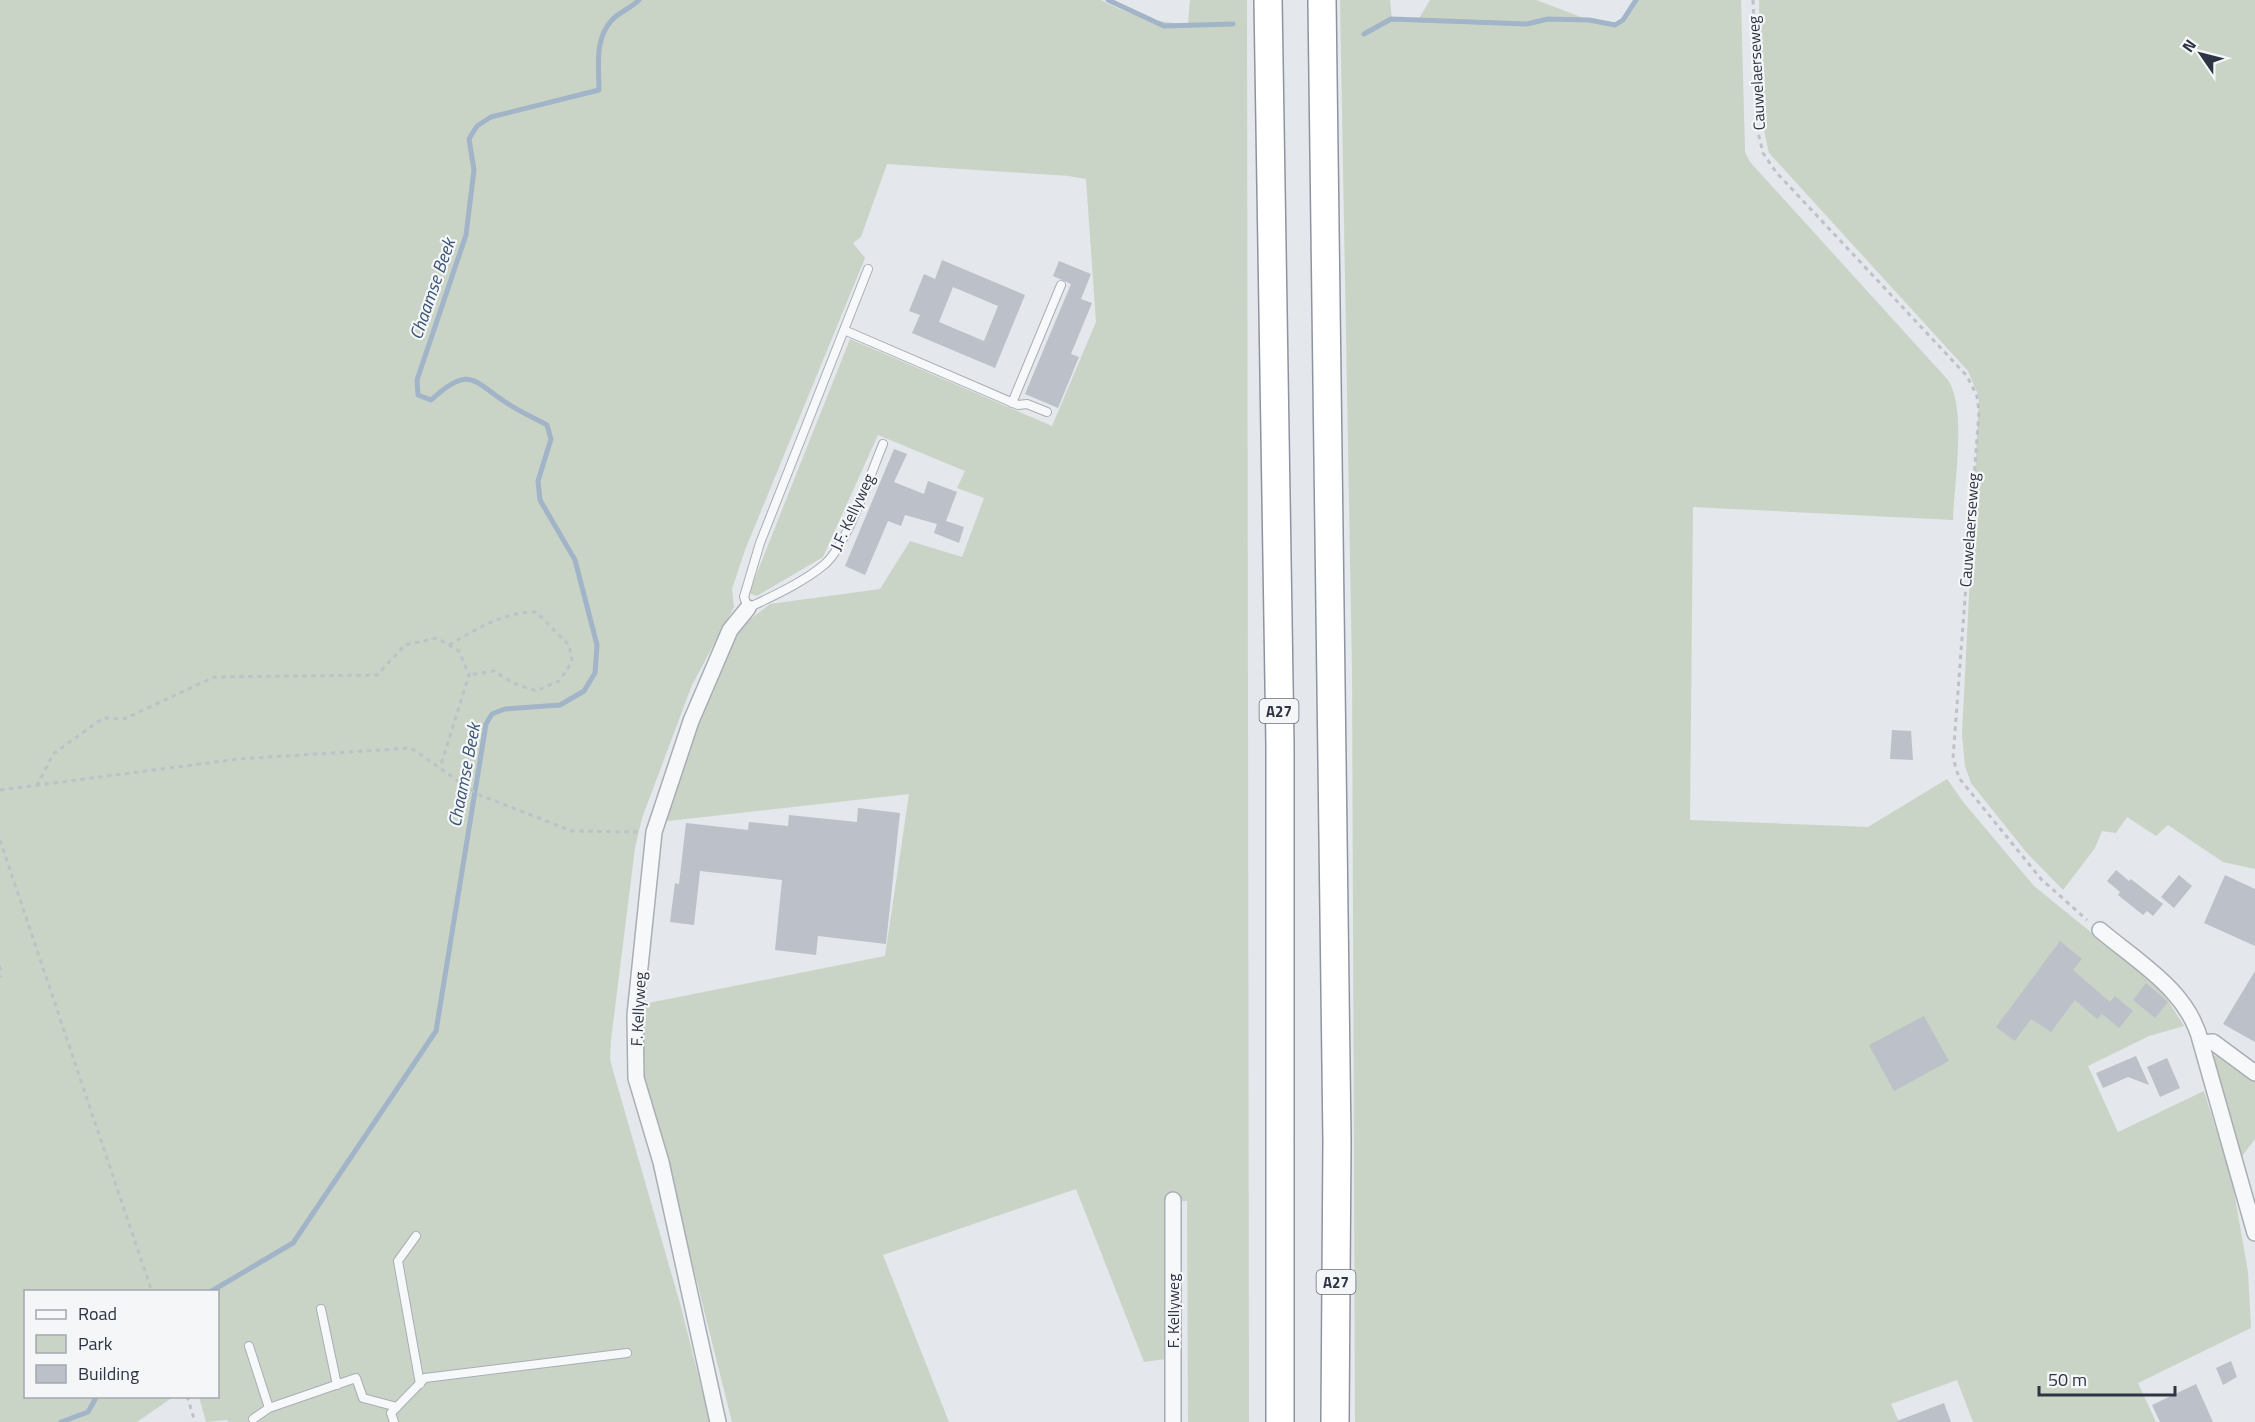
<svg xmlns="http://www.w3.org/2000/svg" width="2255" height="1422" viewBox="0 0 2255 1422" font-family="'Titillium Web',sans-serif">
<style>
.green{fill:#c9d4c6}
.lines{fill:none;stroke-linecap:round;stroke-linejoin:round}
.stream{stroke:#a2b4c8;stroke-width:5}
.building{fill:#bcc0c8;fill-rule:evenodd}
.service-casing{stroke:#a9aeb5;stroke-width:10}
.minor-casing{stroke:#a9aeb5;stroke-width:18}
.motorway-casing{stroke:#8d94a1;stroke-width:30}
.path{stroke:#bec1c7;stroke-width:3;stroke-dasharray:4.5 4.5;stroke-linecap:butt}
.service{stroke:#f7f8fa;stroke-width:8}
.minor{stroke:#f7f8fa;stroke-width:15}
.motorway{stroke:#fff;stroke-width:27}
.labels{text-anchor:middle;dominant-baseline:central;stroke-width:4.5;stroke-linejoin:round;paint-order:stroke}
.shield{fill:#f4f6f8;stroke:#696e79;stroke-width:1.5}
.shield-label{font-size:15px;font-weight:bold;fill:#2d3443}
.street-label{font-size:16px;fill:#2d3443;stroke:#f4f6f8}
.water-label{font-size:18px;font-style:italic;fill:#395274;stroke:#f4f6f8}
</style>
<rect width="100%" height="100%" fill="#e4e7eb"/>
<!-- green -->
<path class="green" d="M0 0H1101C1132 16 1153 22 1188 24L1190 0H1247L1249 1422H1188L1187 1201 1167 1202 1166 1359 1144 1362 1076 1189 883 1255 949 1422H732L693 1266 632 1070 633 1006 885 956 909 794 659 822 726 656 743 625 770 604 880 589 910 541 962 557 984 498 957 488 965 471 878 435 823 557 757 596 749 593 850 339 1052 426 1096 322 1086 179 1069 176 887 164 861 237 853 243 865 258 745 550 732 589 734 607 692 685 642 818 635 848 611 1040 610 1059 614 1074 681 1307 710 1422H228L227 1420 206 1422 199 1397 218 1396V1292H26V1396L173 1397 137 1422H0Z
M1340 0H1390L1392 19 1418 20 1430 0H1536L1589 20 1615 24 1623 20 1636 0H1741L1745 152 1750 162 1948 380C1967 409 1954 483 1953 520L1693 507 1690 820 1868 827 1947 779 1964 803 2034 886 2161 989 2184 1026 2149 1036 2088 1066 2118 1132 2204 1091 2232 1180 2248 1272 2251 1328 2138 1383 2156 1422H1973L1957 1380 1891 1404 1899 1422H1355L1352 669Z
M1759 0H2255V869L2223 862 2168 825 2156 836 2127 817 2116 833 2102 831 2095 848 2063 890 2026 852 1971 783 1965 766 1962 734 1979 397 1968 371 1769 153 1761 117Z
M2217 1054 2221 1055 2255 1080V1139L2240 1159 2213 1063V1057Z"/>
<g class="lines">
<!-- stream -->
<path class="stream" d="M1108 0 1164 26 1233 24
M1364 34 1391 19 1527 24 1548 19 1589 20 1615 25 1623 20 1636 0
M210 1292 293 1243 436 1031 486 724 492 714 505 709 560 705 584 691 595 673 597 645 575 560 540 500 538 481 551 439 547 425C535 418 522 413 510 405 473 382 471 363 431 400L418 395 417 380 466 235 474 170 469 139 477 126 491 117 599 90C599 67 594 39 612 20 619 12 630 9 639 0
M61 1422 88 1412 97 1396"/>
</g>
<!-- building -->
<path class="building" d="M942 260 1025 295 995 368 912 333 920 315 909 311 924 274 935 279ZM953 287 998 306 984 341 939 322Z
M1059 261 1091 274 1081 299 1092 303 1071 354 1079 357 1058 408 1025 394 1071 284 1053 276Z
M894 449 907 454 894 482 924 494 928 481 957 492 946 521 964 527 959 543 934 533 937 524 905 515 901 526 888 521 865 575 845 566Z
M1892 730 1911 731 1913 760 1890 759Z
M858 808 900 813 886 944 818 936 816 955 775 950 782 880 700 871 694 925 670 922 675 883 679 884 686 823 748 830 749 822 788 826 789 815 857 822Z
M2116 870 2129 881 2131 879 2163 904 2153 916 2147 911 2143 915 2118 895 2120 892 2107 881Z
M2179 875 2192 886 2174 908 2161 897Z
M2225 875 2255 889V946L2204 923Z
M2060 941 2082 959 2073 970 2110 1002 2115 996 2133 1011 2119 1028 2102 1014 2097 1019 2075 1000 2051 1032 2031 1019 2015 1041 1996 1027Z
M2255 971V1042L2223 1024Z
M2146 983 2168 1002 2155 1018 2133 1000Z
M1924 1016 1949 1061 1894 1091 1869 1045Z
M2136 1056 2149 1085 2128 1077 2103 1088 2096 1073Z
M2167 1058 2180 1088 2160 1097 2147 1067Z
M2231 1361 2237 1377 2223 1385 2216 1368Z
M2196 1384 2213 1422H2160L2152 1405Z
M1944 1403 1951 1422H1897V1421Z"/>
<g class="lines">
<defs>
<path id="service" d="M868 269 760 543 744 597 748 608C773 596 804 582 825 564 848 543 870 475 883 444
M844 330 1018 405 1027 404 1047 412
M1012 403 1061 285
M416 1236 398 1261 420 1384
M321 1309 337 1385
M249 1346 269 1408
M253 1419 269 1408 356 1378 363 1398 397 1407
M394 1422 391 1413 425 1378 627 1353"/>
<path id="minor" d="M2100 930C2139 963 2189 991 2201 1043L2213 1042 2255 1073
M2201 1043 2255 1233
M718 1422 661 1162 636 1078 635 1015 654 832 691 721 730 630 748 608
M1173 1422V1200"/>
<path id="motorway" d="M1268 0 1280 745V1422
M1322 0 1337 1141 1335 1422"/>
</defs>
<!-- service casing -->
<use href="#service" class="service-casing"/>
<!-- minor casing -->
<use href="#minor" class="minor-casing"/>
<!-- motorway casing -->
<use href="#motorway" class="motorway-casing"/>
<!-- path -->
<path class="path" d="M1753 0 1758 132 1763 153 1776 172 1967 376 1977 396 1979 412 1953 758 1959 778 2041 879 2087 920
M449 645C477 629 503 612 536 612L569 645 572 662 559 681 536 691 513 683 494 671 469 675
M37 786 53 754 103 718 124 719 214 677 377 675 405 645 437 638 459 651 469 675 440 768
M0 790 238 759 411 748 477 794 572 831 637 832
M0 840 152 1292
M0 966V977
M187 1396 195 1422"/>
<!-- service -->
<use href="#service" class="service"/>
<!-- minor -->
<use href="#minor" class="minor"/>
<!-- motorway -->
<use href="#motorway" class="motorway"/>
</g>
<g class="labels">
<!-- shield labels -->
<g class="shield">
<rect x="1259.5" y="699" width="39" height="24" rx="4.5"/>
<rect x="1316.5" y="1270" width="39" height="24" rx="4.5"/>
</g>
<g class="shield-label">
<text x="1279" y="711">A27</text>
<text x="1336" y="1282">A27</text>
</g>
<!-- street labels -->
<g class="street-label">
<text transform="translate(1756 73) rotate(-93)">Cauwelaerseweg</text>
<text transform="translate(852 512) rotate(-65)">J.F. Kellyweg</text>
<text transform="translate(1969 530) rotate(-86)">Cauwelaerseweg</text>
<text transform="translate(638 1009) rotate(-87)">F. Kellyweg</text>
<text transform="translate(1173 1311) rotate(-90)">F. Kellyweg</text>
</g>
<!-- water labels -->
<g class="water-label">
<text transform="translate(432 289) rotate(-71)">Chaamse Beek</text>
<text transform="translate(464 775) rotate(-79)">Chaamse Beek</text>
</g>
</g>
<!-- legend -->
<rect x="24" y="1290" width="195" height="108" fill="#f4f6f8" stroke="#a4a8b0" stroke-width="1.5"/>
<rect x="36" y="1310" width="30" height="9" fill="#f7f8fa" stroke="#a4a8b0" stroke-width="1.5"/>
<text x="78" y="1320" font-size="18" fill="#2d3443">Road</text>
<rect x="36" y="1335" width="30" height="18" fill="#c9d4c6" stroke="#a4a8b0" stroke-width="1.5"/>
<text x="78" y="1350" font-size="18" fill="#2d3443">Park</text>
<rect x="36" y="1365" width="30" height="18" fill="#bcc0c8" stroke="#a4a8b0" stroke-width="1.5"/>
<text x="78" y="1380" font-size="18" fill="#2d3443">Building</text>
<!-- north arrow -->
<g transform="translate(2201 54) rotate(305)" stroke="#f4f6f8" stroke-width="4.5" paint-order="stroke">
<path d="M0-4.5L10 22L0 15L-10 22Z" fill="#2d3443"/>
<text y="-9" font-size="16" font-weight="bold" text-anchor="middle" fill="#2d3443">N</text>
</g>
<!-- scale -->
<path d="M2039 1386v9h136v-9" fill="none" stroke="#2d3443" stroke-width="3"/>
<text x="2048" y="1386" font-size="18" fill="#2d3443" stroke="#f4f6f8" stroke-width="4.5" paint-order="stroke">50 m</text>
</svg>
